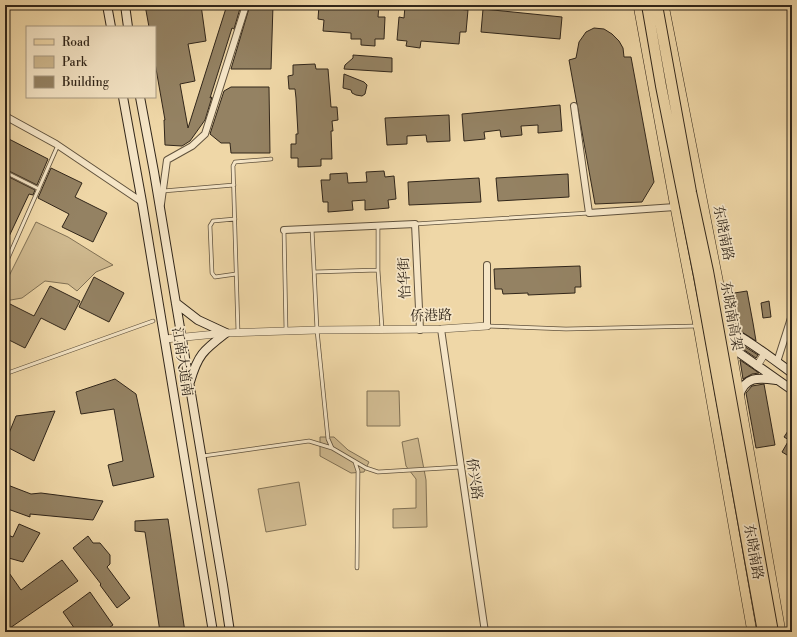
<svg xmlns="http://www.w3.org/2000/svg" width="797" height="637" viewBox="0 0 797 637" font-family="'Libre Bodoni','Noto Serif SC',serif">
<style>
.green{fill:#cfb98f;stroke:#807054}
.building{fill:#948263;stroke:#31261a}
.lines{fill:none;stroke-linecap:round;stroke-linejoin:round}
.service-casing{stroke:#60523d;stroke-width:4.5}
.minor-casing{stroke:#60523d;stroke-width:8}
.tertiary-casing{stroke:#60523d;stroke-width:8}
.secondary-casing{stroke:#31261a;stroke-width:10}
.primary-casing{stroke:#31261a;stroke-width:10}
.service{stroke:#f5e5c6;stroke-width:3}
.minor{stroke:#f5e5c6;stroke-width:6}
.tertiary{stroke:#f5e5c6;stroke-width:7}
.secondary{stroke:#f5e5c6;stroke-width:8}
.primary{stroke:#efd7a7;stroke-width:9}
.trunk-bridge-casing{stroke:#31261a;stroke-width:12;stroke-linecap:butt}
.trunk-bridge{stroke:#efd7a7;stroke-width:10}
.labels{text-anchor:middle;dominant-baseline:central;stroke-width:3.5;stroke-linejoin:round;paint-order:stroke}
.street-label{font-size:14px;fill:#31261a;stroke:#f5e5c6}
</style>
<rect width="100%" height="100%" fill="#efd7a7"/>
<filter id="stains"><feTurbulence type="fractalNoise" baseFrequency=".005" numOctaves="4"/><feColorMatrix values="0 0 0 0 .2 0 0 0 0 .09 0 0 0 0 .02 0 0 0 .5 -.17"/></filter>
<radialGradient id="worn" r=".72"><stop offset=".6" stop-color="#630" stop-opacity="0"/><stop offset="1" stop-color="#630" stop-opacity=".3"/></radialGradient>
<!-- green -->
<path class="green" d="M36 222 68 237 113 265 96 272 77 291 68 284 45 281 22 298 5 301V284Z
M367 391H399L400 426H367Z
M320 437H334L348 450 369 462 364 472 351 473 320 456Z
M418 438 426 480 427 527 393 528V509L416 508V479L406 466 402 442Z
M299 482 306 525 266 532 258 489Z"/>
<!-- building -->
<path class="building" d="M145 5H201L206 41 188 44 195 81 180 84 188 128 227 5H241L234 29 232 28 210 98 212 97 205 120 190 141 182 146 165 145 164 120H165L155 63V27H149Z
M250 5H273L271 69H231Z
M319 5H379L378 17H385L384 39H375V46L361 45V39H351V33L323 31 324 20 318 19Z
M444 5H458L457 9 468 10 466 32H460L459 44 421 41 420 48 406 46 407 41 397 40 399 17 404 18 405 6 435 9V8L443 9Z
M483 9 562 17 560 39 481 32Z
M594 28 604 29 612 34 619 41 623 48 624 57H631L654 182 642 202 595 204 569 60 576 58 579 42 586 32Z
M353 55 392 58V72L344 69 345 65 353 58Z
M315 64 316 69H328L331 107H337L338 120 332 121 333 131H331L332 159H321V166L298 167V158H291V144H296V134H298L296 98 295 89H289L288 76 293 75V65Z
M344 74 364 82 367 85 365 94 362 96 356 95 352 93 351 90 343 88Z
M231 87H269L270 153H231L230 143H221L210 134 224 91Z
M560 105 562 131 538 133V125L521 126 522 135 501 137 500 130 484 132 485 139 464 141 462 114Z
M449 115 450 141 427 142 426 135 407 136V144L387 145 385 118Z
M5 137 48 159 37 185 5 169Z
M51 168 82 183 75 197 107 213 93 242 62 227 69 214 38 198Z
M384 171 385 177 394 176 396 199 388 200 389 208 365 210V200L352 201 353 210 328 212V202H323L321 180H330V174L347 173 348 183 367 182 366 172Z
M568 174 569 197 498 201 496 178Z
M5 175 35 190 33 195 29 194 5 245Z
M479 178 481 202 409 205 408 182Z
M580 266 581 287H575V293L528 295V293L503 294 502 289H495L494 269Z
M94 277 124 293 109 322 79 307Z
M50 286 80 301 65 330 41 318 25 348 5 338V313L10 304 34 316Z
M747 291 753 323 756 341 734 327 728 294Z
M769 301 771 317 763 318 761 303Z
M736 341 758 355 756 358 737 345Z
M740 360 759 373 752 374 743 379Z
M115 379 136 394 154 477 113 486 108 465 123 461 114 409 81 414 76 392Z
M764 384 775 445 756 448 746 393 752 386Z
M55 411 34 461 5 446V443L16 416Z
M792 425V458L782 452 789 440 784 437Z
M5 484 31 494 41 493 103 501 93 520 30 514V517L5 508Z
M168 519 185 632H160L145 532 135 531V521Z
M19 524 40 533 23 562 5 557V534L13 537Z
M88 536 93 543H100L110 555V564L107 567 130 598 117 608 100 585 101 584 73 548Z
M62 560 78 581 10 628 5 620V567L21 590Z
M90 592 113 625 103 632H77L63 612Z"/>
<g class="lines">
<defs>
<path id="service" d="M5 172 39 189
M163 191 234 185
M235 219 213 221 210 226 212 273 215 277 236 274
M415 224 589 213
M378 227V270L382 329
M312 229 317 330 328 439 332 448 366 468 378 472 461 467
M284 230 286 330
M5 265 58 145
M315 272 378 270
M487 326 566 329 697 326
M238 332 233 166 235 162 271 159
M5 374 153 321
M203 456 309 441 332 448
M355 462 358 471 357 568"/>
<path id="minor" d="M574 106 589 213 675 207
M5 116 56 144 142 202
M161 204 167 160 192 146 205 134 246 5
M284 230 415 224 420 330
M487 326V265
M441 329 485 632
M777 362 792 315"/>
<path id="tertiary" d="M165 339 226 333 317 330 441 329 487 326
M757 366 765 353"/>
<path id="secondary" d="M107 5 111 27
M125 5 128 27
M123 97 142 202 213 632
M140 97 154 172 223 585 230 632
M176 303 198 320 226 333
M723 329C737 331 778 363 792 373
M728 345 792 390
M190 382C198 354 204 350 226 333
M739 396C745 375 760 378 777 380"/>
<path id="primary" d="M638 5 675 207 698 326 752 632
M664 5 728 330 781 632"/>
</defs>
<!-- service casing -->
<use href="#service" class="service-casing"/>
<!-- minor casing -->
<use href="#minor" class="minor-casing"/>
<!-- tertiary casing -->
<use href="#tertiary" class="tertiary-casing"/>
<!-- secondary casing -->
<use href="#secondary" class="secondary-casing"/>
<!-- primary casing -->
<use href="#primary" class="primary-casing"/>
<!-- service -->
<use href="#service" class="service"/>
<!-- minor -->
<use href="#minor" class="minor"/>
<!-- tertiary -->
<use href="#tertiary" class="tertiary"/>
<!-- secondary -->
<use href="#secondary" class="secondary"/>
<!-- primary -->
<use href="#primary" class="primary"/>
<defs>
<path id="trunk-bridge" d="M647 5 661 86 699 276 763 632
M657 5 691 192 708 271 773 632"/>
</defs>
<!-- trunk-bridge casing -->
<use href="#trunk-bridge" class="trunk-bridge-casing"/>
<!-- trunk-bridge -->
<use href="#trunk-bridge" class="trunk-bridge"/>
</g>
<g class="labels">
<!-- street labels -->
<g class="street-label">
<text transform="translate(723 233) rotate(79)">东晓南路</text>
<text transform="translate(405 278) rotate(-93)">怡华街</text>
<text transform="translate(431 316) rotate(-2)">侨港路</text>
<text transform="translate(731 316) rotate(80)">东晓南高架</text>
<text transform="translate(182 362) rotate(81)">江南大道南</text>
<text transform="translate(474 479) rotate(82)">侨兴路</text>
<text transform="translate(753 552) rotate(80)">东晓南路</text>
</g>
</g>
<!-- margin -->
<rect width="797" height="637" fill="none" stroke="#efd7a7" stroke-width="20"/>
<rect x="6" y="6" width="785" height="625" fill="none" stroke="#31261a" stroke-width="2"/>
<rect x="10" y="10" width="777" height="617" fill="none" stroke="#31261a"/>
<!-- legend -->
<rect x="26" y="26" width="130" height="72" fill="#f5e5c6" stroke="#a79981"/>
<rect x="34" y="39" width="20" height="6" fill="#efd7a7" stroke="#a79981"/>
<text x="62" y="46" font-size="12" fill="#31261a">Road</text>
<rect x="34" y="56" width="20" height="12" fill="#cfb98f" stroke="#a79981"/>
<text x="62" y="66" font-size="12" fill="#31261a">Park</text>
<rect x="34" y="76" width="20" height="12" fill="#948263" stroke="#a79981"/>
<text x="62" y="86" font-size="12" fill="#31261a">Building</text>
<rect width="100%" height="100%" filter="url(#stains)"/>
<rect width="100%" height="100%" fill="url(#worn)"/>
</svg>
